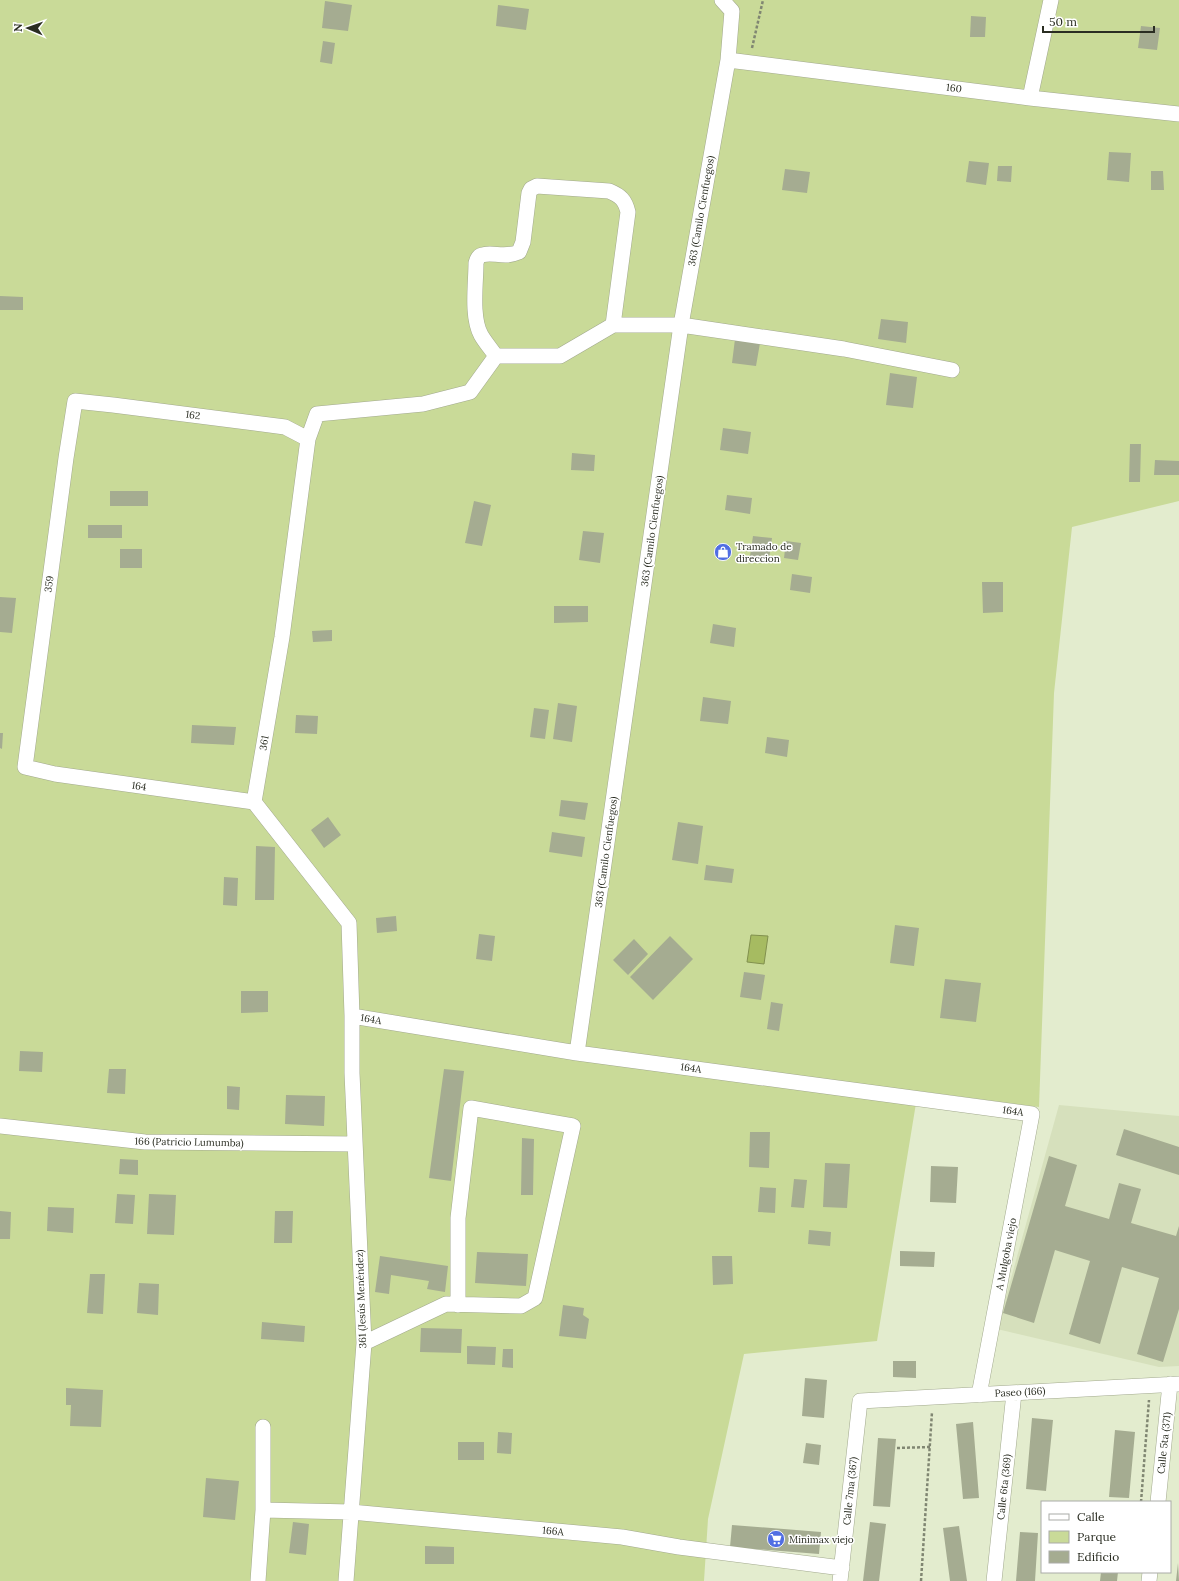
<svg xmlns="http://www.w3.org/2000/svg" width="1179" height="1581" viewBox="0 0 1179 1581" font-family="Lora,serif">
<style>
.built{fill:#d6e0bc}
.green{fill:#c9da98}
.water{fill:#a6bb61;stroke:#81904e}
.building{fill:#a5ac91}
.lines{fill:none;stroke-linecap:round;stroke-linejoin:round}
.minor-casing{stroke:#a2a98e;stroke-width:16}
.path{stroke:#808672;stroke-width:2.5;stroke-dasharray:3 2;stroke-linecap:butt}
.minor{stroke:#fff;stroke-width:15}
.labels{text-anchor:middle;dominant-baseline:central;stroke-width:3;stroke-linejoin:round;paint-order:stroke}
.street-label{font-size:10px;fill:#2a2d22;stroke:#fff}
.poi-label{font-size:10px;fill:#2a2d22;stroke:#fff;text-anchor:start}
</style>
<rect width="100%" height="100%" fill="#e3ecce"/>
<!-- built -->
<path class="built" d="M1059 1105 1179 1116V1366L1159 1367 997 1329Z"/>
<!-- green -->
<path class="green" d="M0 0H1179V501L1072 527 1054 693 1039 1107 918 1091 877 1341 744 1354 708 1519 704 1581H0Z"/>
<!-- water -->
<path class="water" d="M751 935 768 936 764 964 747 962Z"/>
<!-- building -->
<path class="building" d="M325 1 352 5 348 31 322 28Z
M498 5 529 9 526 30 496 26Z
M971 16 986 17 985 37H970Z
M1141 26 1160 28 1157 50 1138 48Z
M323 41 335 43 332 64 320 62Z
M1109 152 1131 153 1129 182 1107 180Z
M969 161 989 163 986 185 966 182Z
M998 166H1012L1011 182 997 181Z
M785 169 810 172 807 193 782 190Z
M1151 171H1163L1164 190H1151Z
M0 296 23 297V310H0Z
M881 319 908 322 906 343 878 339Z
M735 339 760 343 756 366 732 363Z
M890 373 917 377 913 408 886 405Z
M723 428 751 432 748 454 720 450Z
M1130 444H1141L1140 482H1129Z
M572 453 595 455 594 471 571 470Z
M1155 460 1179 461V475H1154Z
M110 491H148V506H110Z
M727 495 752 498 750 514 725 510Z
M474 501 491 505 482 546 465 543Z
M88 525H122V538H88Z
M583 531 604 533 600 563 579 560Z
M753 536 772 538 769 559 750 556Z
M786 541 801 543 798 560 784 558Z
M120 549H142V568H120Z
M792 574 812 577 810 593 790 590Z
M982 582H1003V612L983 613Z
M0 597 16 598 12 633 0 632Z
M554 606H588V622L554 623Z
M713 624 736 628 734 647 710 643Z
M332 630V641L313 642 312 631Z
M703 697 731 701 728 724 700 721Z
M558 703 577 706 572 742 553 739Z
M534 708 549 710 545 739 530 737Z
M296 715 318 716 317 734 295 733Z
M192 725 236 727 234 745 191 743Z
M0 733H3L2 749 0 748Z
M767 737 789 740 787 757 765 753Z
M561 800 588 803 585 820 559 816Z
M328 817 341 835 324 848 311 830Z
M678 822 703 826 698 864 672 860Z
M552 832 585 837 582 857 549 852Z
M256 846 275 847 274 900H255Z
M706 865 734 869 732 883 704 880Z
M224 877 238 878 237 906 223 905Z
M396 916 397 931 377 933 376 918Z
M895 925 919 928 914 966 890 963Z
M479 934 495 936 492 961 476 959Z
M670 936 693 959 653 1000 630 977Z
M634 939 648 954 628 975 613 960Z
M744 972 765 975 761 1000 740 997Z
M945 979 981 983 976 1022 940 1018Z
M241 991H268V1012L241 1013Z
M771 1002 783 1004 779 1031 767 1029Z
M20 1051 43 1052 42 1072 19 1071Z
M109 1069H126L125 1094 107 1093Z
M444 1069 464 1071 451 1181 429 1178Z
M227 1086 240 1087 239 1110 227 1109Z
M286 1095 325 1096 324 1126 285 1124Z
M1124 1129 1179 1147V1175L1116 1155Z
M750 1132H770L769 1168 749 1167Z
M522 1138 534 1139 533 1195H521Z
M1049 1156 1077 1165 1065 1206 1109 1219 1119 1183 1141 1189 1131 1223 1176 1236 1179 1226V1309L1163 1362 1137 1354 1159 1278 1122 1267 1100 1344 1069 1334 1090 1261 1055 1250 1034 1323 1003 1313Z
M120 1159 138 1160V1175L119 1174Z
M825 1163 850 1164 847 1208 823 1207Z
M931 1166 958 1167 956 1203 930 1202Z
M794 1179 807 1180 804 1208 791 1207Z
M760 1187 776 1188 775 1213 758 1212Z
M117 1194 135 1195 133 1224 115 1223Z
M149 1194 176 1195 174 1235 147 1234Z
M48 1207 74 1208 73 1233 47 1231Z
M0 1211 11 1212 10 1239H0Z
M275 1211H293L292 1243H274Z
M809 1230 831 1232 830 1246 808 1244Z
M900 1251 935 1252 934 1267 900 1266Z
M477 1252 528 1254 526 1286 475 1283Z
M380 1256 448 1266 445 1292 427 1289 429 1281 391 1275 389 1294 375 1292Z
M712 1256H732L733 1284 713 1285Z
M90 1274H105L103 1314 87 1313Z
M139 1283 159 1284 158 1315 137 1313Z
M563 1305 584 1308 583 1315 589 1319 586 1339 559 1336Z
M262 1322 305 1326 304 1342 261 1339Z
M421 1328 462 1329 461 1353 420 1352Z
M467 1346 496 1347 495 1365 467 1364Z
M503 1349H513V1368L502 1367Z
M893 1361H916V1378L893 1377Z
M805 1378 827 1380 824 1418 802 1416Z
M66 1388 103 1390 101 1427 70 1426 71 1405H66Z
M1032 1418 1053 1420 1046 1491 1026 1489Z
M973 1422 979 1498 963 1499 956 1424Z
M1115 1430 1135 1432 1129 1498 1109 1497Z
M498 1432 512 1433 511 1454 497 1453Z
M878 1438 896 1439 890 1507 873 1506Z
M458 1442H484V1460H458Z
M806 1443 821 1445 819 1465 803 1463Z
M206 1478 239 1481 235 1520 203 1517Z
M293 1522 309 1524 306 1555 289 1553Z
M870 1522 886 1524 879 1581H863Z
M732 1525 821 1532 819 1554 730 1547Z
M959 1526 967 1581H950L943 1528Z
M1020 1532 1038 1533 1035 1581H1016Z
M425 1546 454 1547V1564H425Z
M1178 1563 1179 1581H1176Z
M1101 1572H1118L1117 1581H1100Z"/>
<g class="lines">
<defs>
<path id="minor" d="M728 60 1030 98 1179 114
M1030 98 1051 0
M496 356C491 349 485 342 481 335 471 317 476 283 476 263 477 259 478 256 482 255 493 251 503 259 519 252L523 242 529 193 531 189 537 186 609 191C621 196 625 200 628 212L613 325
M254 802 55 774 25 767 66 458 75 401 113 405 285 427 308 439
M352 1016 577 1053 1032 1114 979 1395
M577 1053 681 325 728 60 732 11 722 0
M0 1126 145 1142 354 1144
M364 1343 446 1304 521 1306 535 1298 573 1126 471 1108 458 1218V1305
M1158 1502 1170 1384
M263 1510 351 1512 622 1537 679 1547 842 1568
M258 1581 263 1510V1427
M346 1581 364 1343 352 1073V1016L349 923 254 802 282 637 308 439 317 414 423 404 470 392 496 356H560L613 325H681L844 349 952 370
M840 1581 860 1401 1179 1384
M994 1581 1014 1393
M1149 1581 1150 1572"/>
</defs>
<!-- minor casing -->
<use href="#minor" class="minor-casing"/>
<!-- path -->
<path class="path" d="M752 48 763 0
M897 1448 930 1447
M1141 1502 1149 1400
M921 1581 932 1412"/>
<!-- minor -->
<use href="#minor" class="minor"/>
</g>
<!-- icons -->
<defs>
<symbol id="shop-disc" viewBox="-11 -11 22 22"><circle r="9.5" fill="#516ee3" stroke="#fff"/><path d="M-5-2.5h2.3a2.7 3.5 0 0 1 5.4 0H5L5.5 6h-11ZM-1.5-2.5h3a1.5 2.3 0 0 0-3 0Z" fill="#fff"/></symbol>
<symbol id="supermarket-disc" viewBox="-11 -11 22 22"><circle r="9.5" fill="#516ee3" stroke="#fff"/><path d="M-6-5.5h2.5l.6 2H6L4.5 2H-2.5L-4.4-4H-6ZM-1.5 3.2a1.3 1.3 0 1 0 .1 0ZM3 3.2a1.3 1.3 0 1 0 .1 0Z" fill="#fff"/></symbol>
</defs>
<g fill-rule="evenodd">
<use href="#shop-disc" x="713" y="542" width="20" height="20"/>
<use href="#supermarket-disc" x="766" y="1529" width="20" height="20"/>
</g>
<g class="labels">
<!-- street labels -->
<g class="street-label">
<text transform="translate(954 88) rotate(7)">160</text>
<text transform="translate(701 211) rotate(-80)">363 (Camilo Cienfuegos)</text>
<text transform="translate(193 415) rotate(7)">162</text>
<text transform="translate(652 531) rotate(-82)">363 (Camilo Cienfuegos)</text>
<text transform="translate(49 584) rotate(-82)">359</text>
<text transform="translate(264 743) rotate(-80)">361</text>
<text transform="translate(139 786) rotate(8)">164</text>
<text transform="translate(606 852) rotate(-82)">363 (Camilo Cienfuegos)</text>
<text transform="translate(371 1019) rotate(9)">164A</text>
<text transform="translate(691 1068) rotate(8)">164A</text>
<text transform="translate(1013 1111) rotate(8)">164A</text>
<text transform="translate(189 1142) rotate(1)">166 (Patricio Lumumba)</text>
<text transform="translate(1006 1254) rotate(-79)">A Mulgoba viejo</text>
<text transform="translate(361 1299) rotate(-92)">361 (Jesús Menéndez)</text>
<text transform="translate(1020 1392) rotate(-3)">Paseo (166)</text>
<text transform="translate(1164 1443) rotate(-84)">Calle 5ta (371)</text>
<text transform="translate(1004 1487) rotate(-84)">Calle 6ta (369)</text>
<text transform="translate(850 1491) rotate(-84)">Calle 7ma (367)</text>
<text transform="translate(553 1531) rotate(5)">166A</text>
</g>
<!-- poi labels -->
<g class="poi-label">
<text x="736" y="546">Tramado de<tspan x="736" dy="12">direccion</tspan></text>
<text x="789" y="1539">Minimax viejo</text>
</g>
</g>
<!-- legend -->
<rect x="1041" y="1501" width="130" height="72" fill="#ffffff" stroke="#aaaba7"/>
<rect x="1049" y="1514" width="20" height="6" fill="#ffffff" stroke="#aaaba7"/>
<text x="1077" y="1521" font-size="12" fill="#2a2d22">Calle</text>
<rect x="1049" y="1531" width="20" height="12" fill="#c9da98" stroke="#aaaba7"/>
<text x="1077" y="1541" font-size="12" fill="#2a2d22">Parque</text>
<rect x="1049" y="1551" width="20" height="12" fill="#a5ac91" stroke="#aaaba7"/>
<text x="1077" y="1561" font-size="12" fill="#2a2d22">Edificio</text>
<!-- north arrow -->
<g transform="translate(28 28) rotate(272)" stroke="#ffffff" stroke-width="3" paint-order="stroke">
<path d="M0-3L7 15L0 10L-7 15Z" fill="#2a2d22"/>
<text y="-6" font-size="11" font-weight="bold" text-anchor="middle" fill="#2a2d22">N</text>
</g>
<!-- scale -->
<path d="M1043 26v6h111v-6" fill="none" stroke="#2a2d22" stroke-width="2"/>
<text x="1049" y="26" font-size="12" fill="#2a2d22" stroke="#ffffff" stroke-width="3" paint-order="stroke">50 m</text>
</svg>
